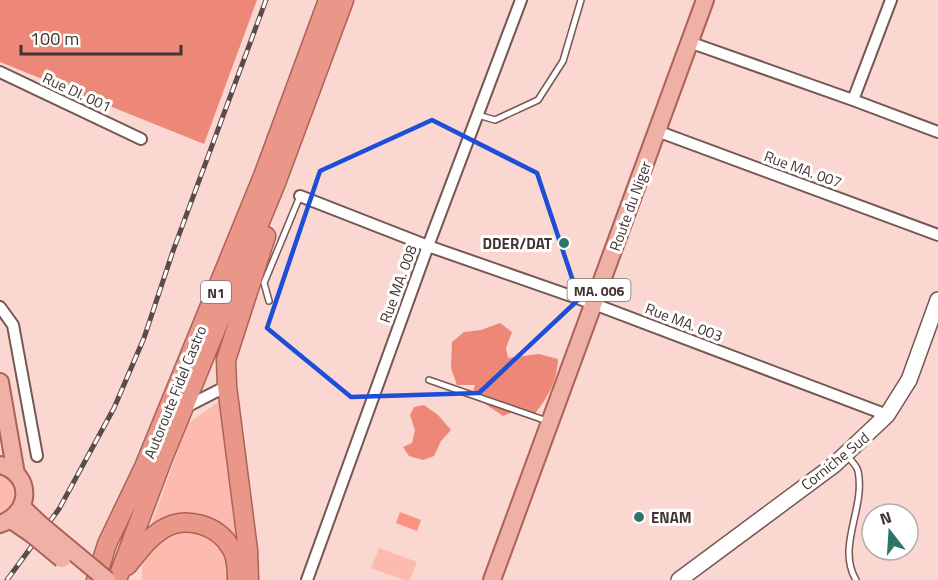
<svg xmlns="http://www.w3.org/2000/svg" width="938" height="580" viewBox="0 0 938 580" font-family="'Titillium Web',sans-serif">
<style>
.green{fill:#fdbaae}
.forest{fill:#ed8777}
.water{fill:#f99281}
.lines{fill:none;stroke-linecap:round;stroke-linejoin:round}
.service-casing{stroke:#755752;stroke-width:8}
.minor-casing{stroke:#755752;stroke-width:14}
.secondary-casing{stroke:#755752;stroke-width:18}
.primary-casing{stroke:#ab6257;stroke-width:20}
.trunk-casing{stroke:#ab6257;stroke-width:21}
.service{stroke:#fff;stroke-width:5}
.minor{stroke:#fff;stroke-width:10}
.secondary{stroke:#fff;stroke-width:15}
.primary{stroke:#efb0a6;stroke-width:16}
.trunk{stroke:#ea9688;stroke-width:18}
.rail-casing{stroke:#5b4a47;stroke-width:5}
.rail{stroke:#fff;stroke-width:3;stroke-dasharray:9;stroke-linecap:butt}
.primary-bridge-casing{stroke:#ab6257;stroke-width:20;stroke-linecap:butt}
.primary-bridge{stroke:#efb0a6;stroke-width:16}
.marked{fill:none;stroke:#1d4ed8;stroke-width:4.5;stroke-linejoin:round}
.poi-dot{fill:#2f7468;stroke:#fff;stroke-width:2}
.labels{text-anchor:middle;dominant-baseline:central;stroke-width:6;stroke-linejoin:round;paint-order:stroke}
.shield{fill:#fff;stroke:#7b716f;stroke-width:1.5}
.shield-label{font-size:14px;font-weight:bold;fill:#423431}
.street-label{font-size:15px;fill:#423431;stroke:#fff}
.poi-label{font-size:15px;font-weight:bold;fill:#423431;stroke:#fff;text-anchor:end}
</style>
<rect width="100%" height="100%" fill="#fad7d1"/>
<!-- green -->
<path class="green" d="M223 399 244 553 213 521 147 536 188 423Z
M0 471 11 477 19 498 0 520Z
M187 531C218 537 227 550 230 580H142C140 550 160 534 187 531Z
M379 548 417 562 410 580H404L371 568Z"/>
<!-- forest -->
<path class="forest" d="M0 0H257L204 144 0 62Z
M500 323 512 332 506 348 508 358 539 354 558 359C557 382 548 397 534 415L520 409 503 416 472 395 475 385H457L451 368 452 342 464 332 481 330Z
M424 405 438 415 451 430 441 441 434 456 423 460 409 456 403 447 412 443 415 430 410 415 414 407Z"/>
<!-- water -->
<path class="water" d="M400 512 421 520 417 531 396 523Z"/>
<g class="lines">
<defs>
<path id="service" d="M478 115 495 120 538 100 563 61 581 0
M269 301 264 283 300 196
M429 380 547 421
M847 456C851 460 857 466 858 471 866 508 836 546 856 580"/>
<path id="minor" d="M689 42 853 100 938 132
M0 72 141 139
M853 100 891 0
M657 131 938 235
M300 196 428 246 594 304 887 415
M0 307 13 325 37 456
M184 408 227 386
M307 580 428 246 521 0"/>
<path id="secondary" d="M679 580 834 465 887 415 909 380 938 300"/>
<path id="primary" d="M0 382 16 474
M0 465C33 474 32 513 0 524
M22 507 42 526
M11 520 33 535
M492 580 705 0"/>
<path id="trunk" d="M127 566C138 553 148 538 163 529 186 515 218 525 231 548 237 557 237 570 237 580
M96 580 107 544 144 467 263 176 328 0
M117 580 163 458 276 183 344 0
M249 580 248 550 227 386 226 360 266 236"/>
</defs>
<!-- service casing -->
<use href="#service" class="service-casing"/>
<!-- minor casing -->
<use href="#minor" class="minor-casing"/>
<!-- secondary casing -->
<use href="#secondary" class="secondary-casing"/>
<!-- primary casing -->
<use href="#primary" class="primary-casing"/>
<!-- trunk casing -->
<use href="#trunk" class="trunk-casing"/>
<!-- service -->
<use href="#service" class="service"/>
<!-- minor -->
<use href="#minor" class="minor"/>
<!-- secondary -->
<use href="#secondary" class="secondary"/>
<!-- primary -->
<use href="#primary" class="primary"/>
<!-- trunk -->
<use href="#trunk" class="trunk"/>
<defs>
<path id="rail" d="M7 580 59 509 114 408 144 338 173 251 266 0"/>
</defs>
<!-- rail casing -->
<use href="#rail" class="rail-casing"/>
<!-- rail -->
<use href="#rail" class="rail"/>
<defs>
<path id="primary-bridge" d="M42 526 107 580
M33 535 62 559"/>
</defs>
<!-- primary-bridge casing -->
<use href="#primary-bridge" class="primary-bridge-casing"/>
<!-- primary-bridge -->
<use href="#primary-bridge" class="primary-bridge"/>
</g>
<!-- marked area -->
<path class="marked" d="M432 120 537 173 579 299 479 393 351 397 267 328 320 171Z"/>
<!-- markers -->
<g class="poi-dot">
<circle cx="564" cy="243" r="6"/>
<circle cx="639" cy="517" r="6"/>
</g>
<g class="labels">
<!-- shield labels -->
<g class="shield">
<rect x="567.5" y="279" width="63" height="22" rx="4.5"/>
<rect x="201" y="281" width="30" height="22" rx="4.5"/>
</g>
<g class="shield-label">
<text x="599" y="290">MA. 006</text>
<text x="216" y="292">N1</text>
</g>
<!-- street labels -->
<g class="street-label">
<text transform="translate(77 92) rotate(25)">Rue DI. 001</text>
<text transform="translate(803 169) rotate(20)">Rue MA. 007</text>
<text transform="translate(630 206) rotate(-70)">Route du Niger</text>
<text transform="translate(398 284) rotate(-70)">Rue MA. 008</text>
<text transform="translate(684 322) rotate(21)">Rue MA. 003</text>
<text transform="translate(175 392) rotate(-68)">Autoroute Fidel Castro</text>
<text transform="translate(835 461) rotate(-39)">Corniche Sud</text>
</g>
<!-- poi labels -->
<g class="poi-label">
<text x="552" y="243">DDER/DAT</text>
<text x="651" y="517" text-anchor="start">ENAM</text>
</g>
</g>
<!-- north arrow -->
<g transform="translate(890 532) rotate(343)"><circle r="28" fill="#ffffff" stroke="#b3aead" stroke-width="1.5"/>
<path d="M0-4.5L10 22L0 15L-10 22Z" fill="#2f7468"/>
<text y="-9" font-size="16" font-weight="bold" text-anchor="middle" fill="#423431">N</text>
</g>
<!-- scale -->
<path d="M21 45v9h160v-9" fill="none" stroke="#423431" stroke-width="3"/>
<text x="30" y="45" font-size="18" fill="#423431" stroke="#ffffff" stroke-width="4.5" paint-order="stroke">100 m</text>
</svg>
